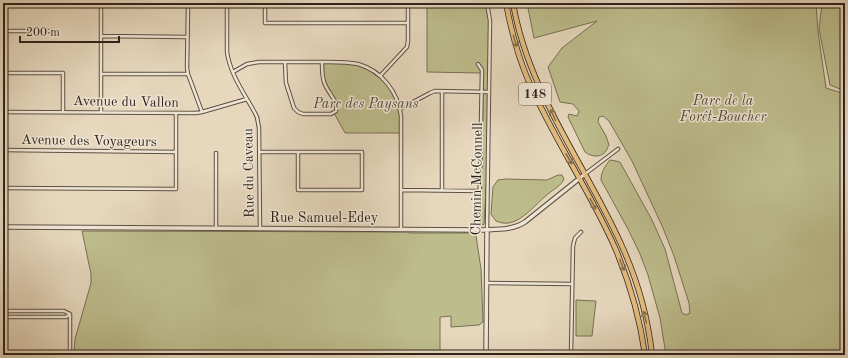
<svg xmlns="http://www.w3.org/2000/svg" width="848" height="358" viewBox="0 0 848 358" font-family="'Old Standard TT',serif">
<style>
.green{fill:#bdbc8c;stroke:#767054}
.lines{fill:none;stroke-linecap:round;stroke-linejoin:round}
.minor-casing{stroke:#5d5044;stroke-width:4.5}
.tertiary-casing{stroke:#5d5044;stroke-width:5.5}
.trunk-casing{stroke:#2f231c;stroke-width:6}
.minor{stroke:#efe5d4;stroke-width:2.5}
.tertiary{stroke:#efe5d4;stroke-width:3.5}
.trunk{stroke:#e3bc7e;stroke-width:4.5}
.oneway{stroke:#89704d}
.labels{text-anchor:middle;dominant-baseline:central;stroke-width:3;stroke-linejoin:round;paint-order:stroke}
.shield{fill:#efe5d4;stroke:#695d53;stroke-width:1}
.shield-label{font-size:13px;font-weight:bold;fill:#2f231c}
.park-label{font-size:14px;font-style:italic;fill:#524938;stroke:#efe5d4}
.street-label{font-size:14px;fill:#2f231c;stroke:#efe5d4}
</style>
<rect width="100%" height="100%" fill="#e6d7bd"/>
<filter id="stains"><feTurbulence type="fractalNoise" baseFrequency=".005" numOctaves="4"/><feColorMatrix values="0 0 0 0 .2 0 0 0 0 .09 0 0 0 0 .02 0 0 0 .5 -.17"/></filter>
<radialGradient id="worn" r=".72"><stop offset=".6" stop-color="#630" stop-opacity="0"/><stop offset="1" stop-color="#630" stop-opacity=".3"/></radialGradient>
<!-- green -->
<path class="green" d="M427 3H487L489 11 488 156 484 224 483 225 480 224 481 98 482 73 427 72Z
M527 3H816L818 32 826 88 845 94V355H666L660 318 648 275 640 254 628 229 601 180C601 172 605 166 610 160L616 161 620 162 652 220 665 249 682 313 686 315 690 313 689 303 681 278 674 256 663 228 632 161 609 121 603 116 599 117 598 122 606 136 609 145C608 146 607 150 606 151 601 158 591 157 585 152L568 117 569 114 577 116 579 111 573 104 560 102 548 67 562 48 597 21 534 38Z
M822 3H845V91L830 85 819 29Z
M322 62 351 63 366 67 380 76 391 89 400 110 402 133H345L334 113 337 108 324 82Z
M558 175H562L564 179C561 186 554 189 548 194 538 202 522 222 508 223 504 224 499 222 496 221L491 214 493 187 498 180 506 179 547 180Z
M82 231 408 232 409 233H473L476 236 481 269 483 322 479 325 451 327V316L440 317V355H74L75 339 91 283V274Z
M576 300 596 301 592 336H576Z"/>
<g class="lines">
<defs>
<path id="minor" d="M185 3 188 8 187 68 188 74 202 112
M227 3V52C230 74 244 93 255 113L257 117 259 128 260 229
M265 3V23H408
M487 3 490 21 487 230
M3 31H54
M101 36 187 37
M285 62 286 83 294 108 298 112 303 114H331L336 111C338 100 327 92 324 82 322 76 322 69 322 62
M478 64 482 70 479 230
M233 72 247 64 259 62C278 62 296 62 315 62 329 62 344 61 358 64 382 71 398 92 401 116V229
M3 73H63V112
M101 74H188
M380 76 407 47 408 41V3
M400 109 430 93 435 91 489 92
M3 112 196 113 202 112 247 99
M101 112V3
M3 150 176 152
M259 152H362V190H298V152
M216 153V228
M585 174 618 149
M3 188 176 189V113
M401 190 480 191
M442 190V92
M486 283 572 284
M3 311H64L70 314
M3 317H66L70 314
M70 355V315
M571 355 573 246 575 238 581 232"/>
<path id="tertiary" d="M3 227 479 230C495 229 511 231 525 222L585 174
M486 355 487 230"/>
<path id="trunk" d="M506 3C511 30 518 57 529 82 554 140 591 192 616 250 630 284 640 318 645 355
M513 3C528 92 585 164 621 244 637 279 648 317 652 355"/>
</defs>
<!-- minor casing -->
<use href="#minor" class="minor-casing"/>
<!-- tertiary casing -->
<use href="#tertiary" class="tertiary-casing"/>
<!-- trunk casing -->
<use href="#trunk" class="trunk-casing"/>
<!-- minor -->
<use href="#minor" class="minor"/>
<!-- tertiary -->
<use href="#tertiary" class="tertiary"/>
<!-- trunk -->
<use href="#trunk" class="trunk"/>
</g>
<!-- one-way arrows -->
<defs><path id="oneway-shaft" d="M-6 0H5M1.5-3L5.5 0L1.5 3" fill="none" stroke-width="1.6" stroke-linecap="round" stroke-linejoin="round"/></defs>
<g class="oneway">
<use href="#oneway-shaft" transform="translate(515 41) rotate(74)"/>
<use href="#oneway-shaft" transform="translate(553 115) rotate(-116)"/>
<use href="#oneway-shaft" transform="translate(569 159) rotate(61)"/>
<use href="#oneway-shaft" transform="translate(593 204) rotate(62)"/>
<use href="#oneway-shaft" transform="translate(622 265) rotate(68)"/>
<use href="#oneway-shaft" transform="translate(645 317) rotate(-104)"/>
</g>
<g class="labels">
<!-- shield labels -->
<rect class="shield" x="519" y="83" width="32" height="22" rx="3"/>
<g class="shield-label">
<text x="535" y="94">148</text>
</g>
<!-- park labels -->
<g class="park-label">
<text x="723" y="101">Parc de la<tspan x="723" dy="16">Forêt-Boucher</tspan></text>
<text x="366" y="104">Parc des Paysans</text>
</g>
<!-- street labels -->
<g class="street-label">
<text transform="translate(126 102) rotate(1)">Avenue du Vallon</text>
<text transform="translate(89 141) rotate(1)">Avenue des Voyageurs</text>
<text transform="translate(249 173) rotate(-91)">Rue du Caveau</text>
<text transform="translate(477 179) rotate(-89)">Chemin McConnell</text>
<text x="324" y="218">Rue Samuel-Edey</text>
</g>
</g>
<!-- margin -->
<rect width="848" height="358" fill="none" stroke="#e6d7bd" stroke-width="16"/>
<rect x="4" y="4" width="840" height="350" fill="none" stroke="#2f231c" stroke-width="2"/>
<rect x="8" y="8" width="832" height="342" fill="none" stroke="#2f231c"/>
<!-- scale -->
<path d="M20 36v6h99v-6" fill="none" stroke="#2f231c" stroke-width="2"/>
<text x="26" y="36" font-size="12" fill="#2f231c" stroke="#efe5d4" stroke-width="3" paint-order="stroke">200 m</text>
<rect width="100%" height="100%" filter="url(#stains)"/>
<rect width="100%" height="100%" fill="url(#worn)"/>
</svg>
